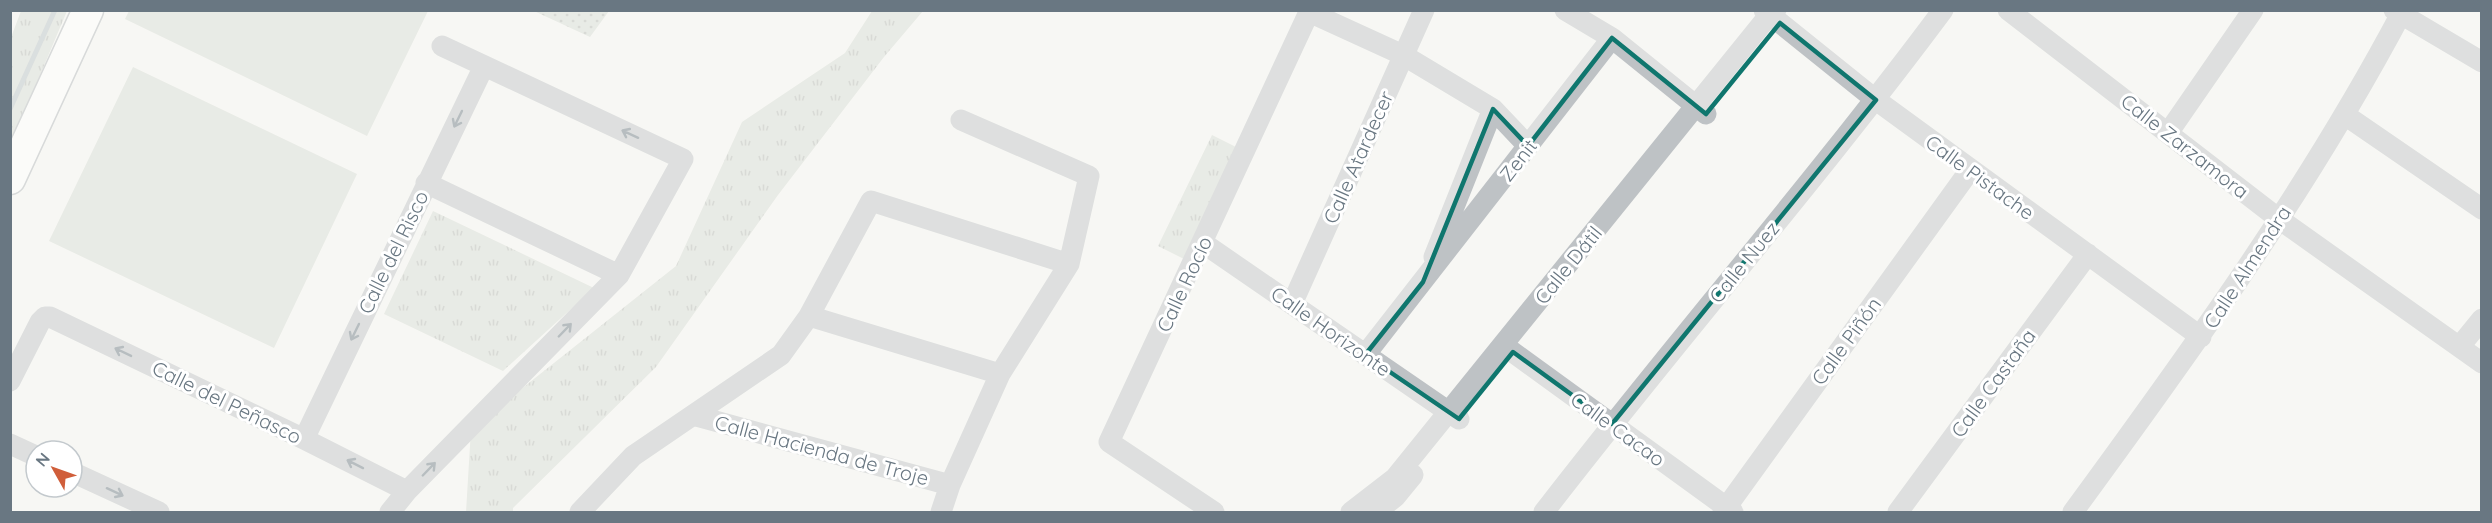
<svg xmlns="http://www.w3.org/2000/svg" width="2492" height="523" viewBox="0 0 2492 523" font-family="Quicksand,sans-serif">
<style>
.grass{fill:url(#grass-dots)}
.park{fill:url(#park-tufts)}
.garden{fill:#d6dbd4}
.lines{fill:none;stroke-linecap:round;stroke-linejoin:round}
.stream{stroke:#b7c1c5;stroke-width:5}
.secondary-casing{stroke:#b1b6ba;stroke-width:33}
.street{stroke:#bec2c5;stroke-width:21}
.secondary{stroke:#fff;stroke-width:30}
.oneway{stroke:#697782}
.marked{fill:none;stroke:#0f766e;stroke-width:4.5;stroke-linejoin:round}
.labels{text-anchor:middle;dominant-baseline:central;stroke-width:6;stroke-linejoin:round;paint-order:stroke}
.street-label{font-size:20px;fill:#697782;stroke:#fff}
</style>
<defs>
<pattern id="grass-dots" width="8" height="8" patternUnits="userSpaceOnUse" patternTransform="scale(1.5)"><rect width="8" height="8" fill="#d6dbd4"/><path d="M2 2h.1M6 6h.1" fill="none" stroke="#b2b6b1" stroke-width="1.8" stroke-linecap="round"/></pattern>
<pattern id="park-tufts" width="24" height="20" patternUnits="userSpaceOnUse" patternTransform="scale(1.5)"><rect width="24" height="20" fill="#d6dbd4"/><path d="M3 7l-1-3M5 7V3M7 7l1-3M15 17l-1-3M17 17v-4M19 17l1-3" fill="none" stroke="#b2b6b1"/></pattern>
</defs>
<rect width="100%" height="100%" fill="#f7f7f4"/>
<!-- grass -->
<path class="grass" d="M534 11H609L590 37Z"/>
<!-- park -->
<path class="park" d="M21 11H67L11 144 10 40Z
M872 11H923L884 57 778 195 656 367 513 508V512H466L471 429 676 266 742 122 845 53Z
M1212 135 1238 148 1184 259 1158 246Z
M433 211 594 288 503 371 384 314Z"/>
<!-- garden -->
<path class="garden" d="M129 11V10L428 11 367 136 125 19Z
M133 67 357 174 274 348 49 241Z"/>
<g class="lines">
<!-- stream -->
<path class="stream" d="M10 109 55 10"/>
<defs>
<path id="secondary" d="M10 179 88 10"/>
</defs>
<!-- secondary casing -->
<use href="#secondary" class="secondary-casing"/>
<!-- street -->
<path class="street" d="M1565 10 1612 38 1706 114
M1764 10 1876 100 2201 337
M2008 10 2279 219 2482 363
M2394 10 2482 62
M1309 12 1403 55 1493 109 1528 146
M2345 115 2482 209
M2168 133 2253 10
M426 183 619 275
M1203 243 1459 419
M1434 257 1493 109
M1292 304 1424 10
M809 316 1000 374
M1503 345 1733 512
M2460 346 2482 319
M1365 355 1612 38
M10 381 40 322 45 317H50L304 439 407 491
M693 415 950 485
M304 439 484 66
M10 444 36 456
M72 472 159 512
M390 512 407 491 619 275 683 159 442 46
M580 512 633 456 781 355 809 316 871 201 1069 264
M941 512 950 485 1000 374 1069 264 1089 176 961 120
M1214 512 1109 442 1310 10
M1351 512 1395 478 1770 14 1776 10
M1376 512 1395 497 1413 475
M1544 512C1674 343 1815 182 1943 10
M1723 512 1970 170
M1898 512 2088 254
M2073 512C2191 351 2309 188 2403 10"/>
<!-- secondary -->
<use href="#secondary" class="secondary"/>
</g>
<!-- one-way arrows -->
<defs><path id="oneway-shaft" d="M-6 0H5M1.5-3L5.5 0L1.5 3" fill="none" stroke-width="1.6" stroke-linecap="round" stroke-linejoin="round" transform="scale(1.5)"/></defs>
<g class="oneway">
<use href="#oneway-shaft" transform="translate(458 119) rotate(116)"/>
<use href="#oneway-shaft" transform="translate(630 134) rotate(-155)"/>
<use href="#oneway-shaft" transform="translate(565 330) rotate(-46)"/>
<use href="#oneway-shaft" transform="translate(355 332) rotate(116)"/>
<use href="#oneway-shaft" transform="translate(123 352) rotate(-154)"/>
<use href="#oneway-shaft" transform="translate(355 464) rotate(-153)"/>
<use href="#oneway-shaft" transform="translate(429 469) rotate(-46)"/>
<use href="#oneway-shaft" transform="translate(115 492) rotate(25)"/>
</g>
<!-- marked area -->
<path d="M0 0H2492V523H0ZM1780 23 1876 100 1612 424 1513 352 1459 419 1365 355 1423 282 1493 109 1528 146 1612 38 1706 114Z" fill="#f7f7f4" fill-opacity=".55" fill-rule="evenodd"/>
<path class="marked" d="M1780 23 1876 100 1612 424 1513 352 1459 419 1365 355 1423 282 1493 109 1528 146 1612 38 1706 114Z"/>
<g class="labels">
<!-- street labels -->
<g class="street-label">
<text transform="translate(2185 146) rotate(38)">Calle Zarzamora</text>
<text transform="translate(1358 157) rotate(-66)">Calle Atardecer</text>
<text transform="translate(1518 160) rotate(-52)">Zenit</text>
<text transform="translate(1980 177) rotate(36)">Calle Pistache</text>
<text transform="translate(393 252) rotate(-64)">Calle del Risco</text>
<text transform="translate(1744 262) rotate(-51)">Calle Nuez</text>
<text transform="translate(1568 265) rotate(-51)">Calle Dátil</text>
<text transform="translate(2247 267) rotate(-57)">Calle Almendra</text>
<text transform="translate(1184 284) rotate(-65)">Calle Rocío</text>
<text transform="translate(1331 331) rotate(35)">Calle Horizonte</text>
<text transform="translate(1846 341) rotate(-54)">Calle Piñón</text>
<text transform="translate(1993 383) rotate(-54)">Calle Castaña</text>
<text transform="translate(227 402) rotate(26)">Calle del Peñasco</text>
<text transform="translate(1618 429) rotate(36)">Calle Cacao</text>
<text transform="translate(822 450) rotate(15)">Calle Hacienda de Troje</text>
</g>
</g>
<!-- border -->
<rect width="2492" height="523" fill="none" stroke="#697782" stroke-width="24"/>
<!-- north arrow -->
<g transform="translate(54 469) rotate(310)"><circle r="28" fill="#ffffff" stroke="#c3c9cd" stroke-width="1.5"/>
<path d="M0-4.5L10 22L0 15L-10 22Z" fill="#d05e3a"/>
<text y="-9" font-size="16" font-weight="bold" text-anchor="middle" fill="#697782">N</text>
</g>
</svg>
